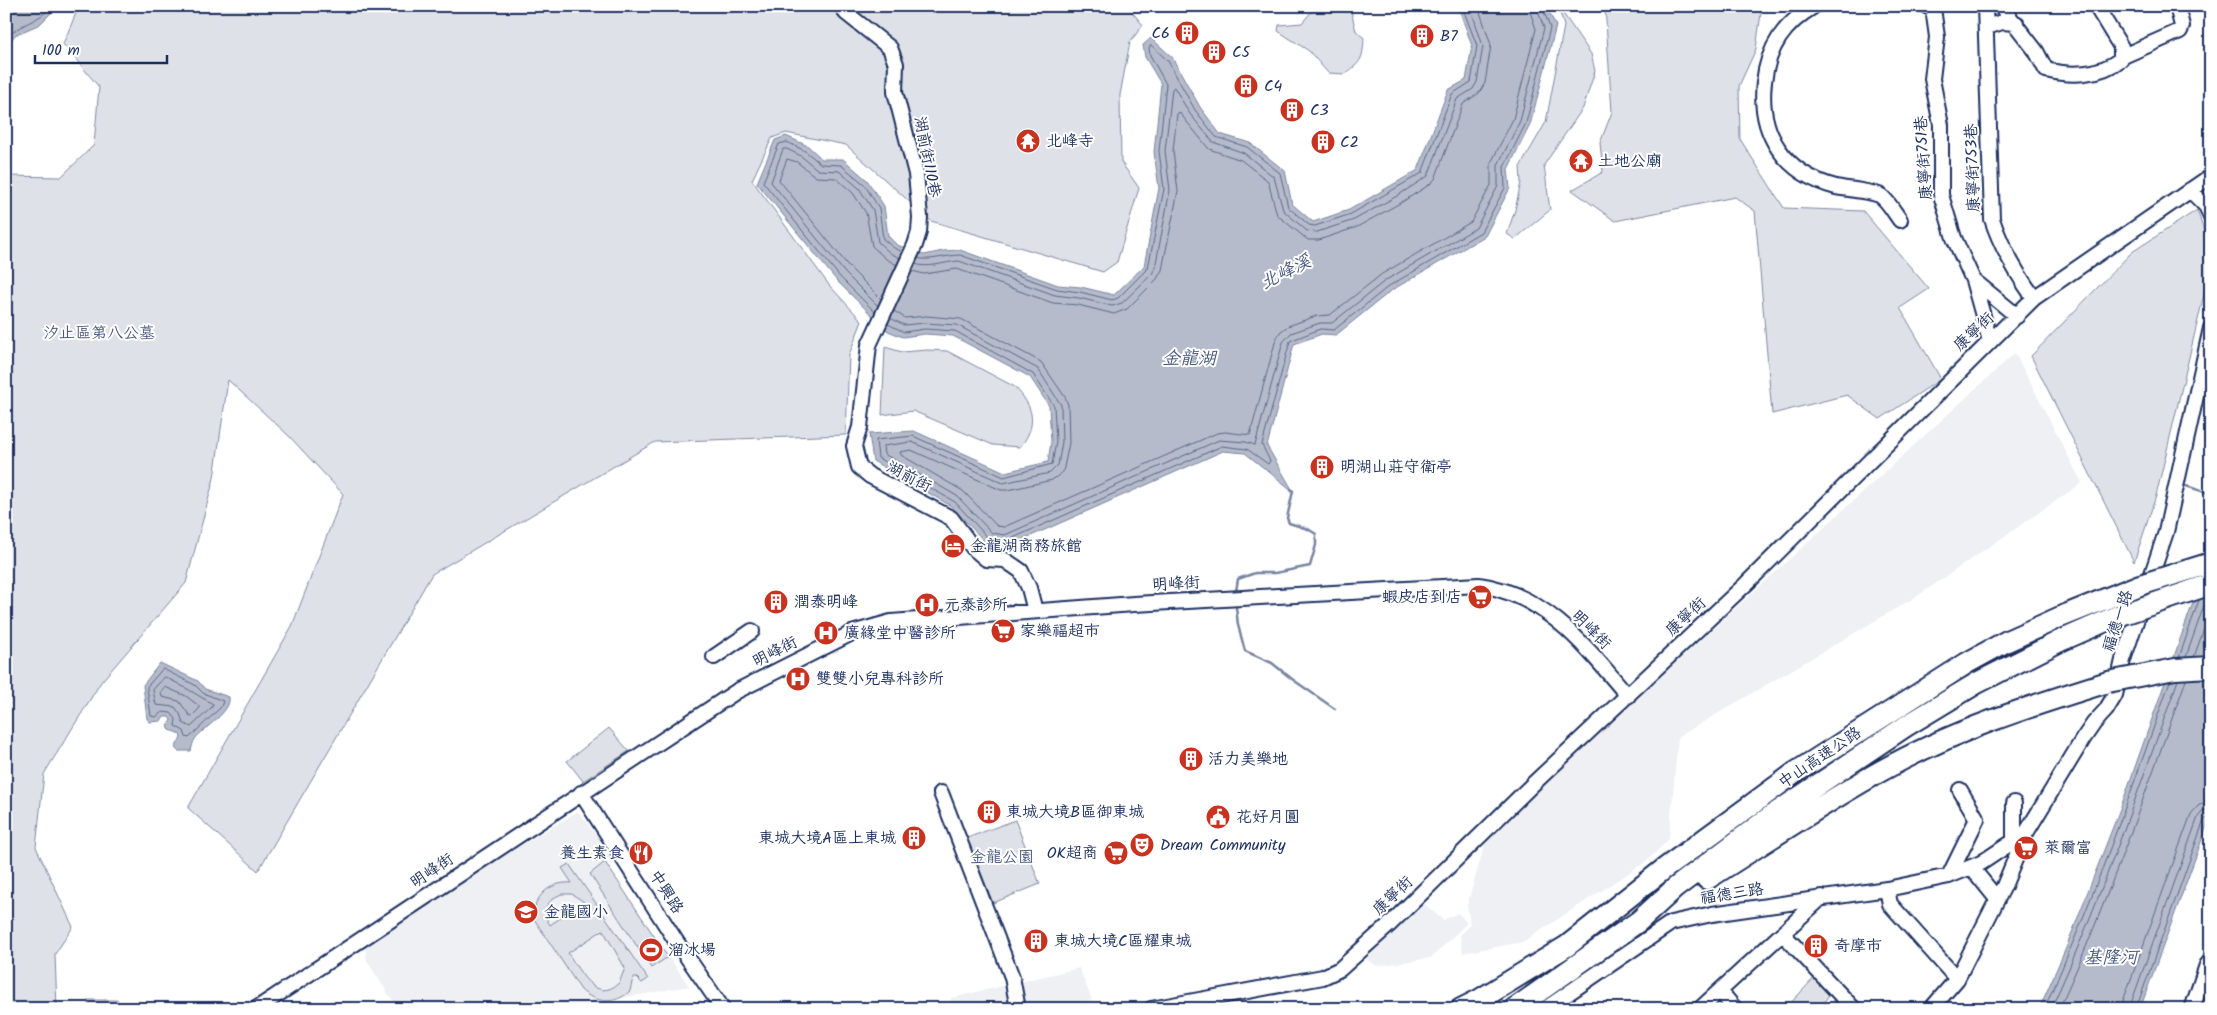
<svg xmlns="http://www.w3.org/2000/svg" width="2217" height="1015" viewBox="0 0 2217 1015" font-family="Kalam,'LXGW WenKai TC',sans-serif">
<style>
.built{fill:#eff0f4}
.green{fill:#dee1e7;stroke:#7c88a2;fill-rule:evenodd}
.water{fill:#b5bbca;stroke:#77839f}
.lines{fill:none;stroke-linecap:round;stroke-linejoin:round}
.shore{stroke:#596789;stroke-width:1}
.stream{stroke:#77839f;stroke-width:2.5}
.minor-casing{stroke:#1b2f5e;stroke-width:18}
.highway-casing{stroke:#1b2f5e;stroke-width:24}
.minor{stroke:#fff;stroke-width:14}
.highway{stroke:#fff;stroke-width:20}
.highway-bridge-casing{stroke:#1b2f5e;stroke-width:24;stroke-linecap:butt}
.highway-bridge{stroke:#fff;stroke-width:20}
.labels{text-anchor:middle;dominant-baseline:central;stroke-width:4;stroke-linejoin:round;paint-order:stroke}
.poi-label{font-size:16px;fill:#1b2f5e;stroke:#fff;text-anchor:start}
.street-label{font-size:16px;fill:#1b2f5e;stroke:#fff}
.park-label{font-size:16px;fill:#4c5c80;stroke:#fff}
.water-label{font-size:18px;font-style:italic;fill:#49597e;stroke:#fff}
</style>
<rect width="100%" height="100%" fill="#fff"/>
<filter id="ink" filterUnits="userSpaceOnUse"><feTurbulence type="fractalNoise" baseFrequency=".02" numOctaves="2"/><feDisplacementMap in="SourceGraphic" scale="10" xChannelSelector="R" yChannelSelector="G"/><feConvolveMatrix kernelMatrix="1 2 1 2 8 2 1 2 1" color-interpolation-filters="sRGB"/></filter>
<g filter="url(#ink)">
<!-- built -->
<path class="built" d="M2015 353 2082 483 1919 595 1678 737 1669 839 1647 861 1523 942 1463 953 1460 935 1470 924 1467 905 1486 841 1633 702Z
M578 811 613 856 605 862 689 986 562 1009H398L367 961 365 948 422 906Z
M1422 902 1443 920 1458 913 1467 923 1431 958 1377 966 1366 959Z
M1079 968 1092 1000 1055 1009H950L951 998Z"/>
<!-- green -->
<path class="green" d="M79 6H1127L1143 25 1130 42 1120 95 1121 162 1139 188 1117 262 1103 272 931 221 846 145 786 133 772 138 752 180 829 285 862 321 849 355 846 435 655 442 432 574 258 871 188 808 292 626 343 494 288 435 228 380 214 478 186 583 101 682 44 774 36 847 73 927 55 954 57 1009H6V176L61 177 94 145 99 87 63 44Z
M1316 6H1344L1351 11 1356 31 1364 38C1363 58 1362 62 1345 74L1328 73 1309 51 1278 31 1279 25 1302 23Z
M1558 6 1591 54 1595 71 1583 108 1544 165 1550 210 1515 239 1507 234 1515 210 1521 182 1520 167 1546 122 1564 26Z
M1605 6H1762L1756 49 1739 86 1740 139 1784 208 1863 211 1929 289 1900 308 1941 379 1880 419 1847 395 1772 414 1755 211 1735 197 1615 221 1572 190 1603 172 1600 143 1612 112Z
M2197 210 2211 252V265L2156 496 2134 562 2031 356 2132 252Z
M885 347 902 352 928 350 947 351 1015 387C1034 407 1038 425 1020 447L993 445 913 411 882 415Z
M609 728 629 751 583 781 567 761Z
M1015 820 1040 884 993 903 967 838Z
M605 862 668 957 651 968 590 874Z
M569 864 648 979 642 983 637 978H633L630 991C616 1005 595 1003 581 990L534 919C532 897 550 881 572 883L562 868ZM562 894H572L584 902 550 925C541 912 547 899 562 894ZM603 930 625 968 619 983C595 1004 580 971 568 953Z
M1815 977 1831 992 1819 1009H1785Z
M88 1000H118L119 1007H138L139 1009H88Z"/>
<!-- water -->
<path class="water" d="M6 6H58L40 24 15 35 6 47Z
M1455 6H1546L1556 26 1530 125 1508 169 1510 188 1485 236 1392 290 1336 335 1322 334 1294 344 1267 446 1293 491 1245 453 1223 451 1006 547 987 544 951 506 873 461 869 434 914 431 1005 472 1048 462 1051 442 1049 406 1030 377 953 336 925 334 903 337 888 331 837 281 757 183 775 140 786 136 808 146 822 159H843L867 180 884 206 888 236 897 245 924 255 943 251 960 250 1058 285 1081 287 1114 295 1144 266 1159 188 1154 152 1161 84 1145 57 1143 45 1151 38 1172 57 1200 107 1220 134 1250 143 1285 171 1292 204 1313 222 1349 210 1418 170 1448 90 1466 80 1472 46 1460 12Z
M2211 534V815L2140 1009H2039L2066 948 2123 801 2195 597Z
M160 663 198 681 205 689 229 697C232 712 203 728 195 739 193 742 192 747 191 751H178L175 748 181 738 180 734 170 730 168 727 171 720 169 717H163L161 721 150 722 147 719 143 685Z"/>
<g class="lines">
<!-- shore -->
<path class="shore" d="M6 39C18 23 38 23 52 6
M918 258C926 262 948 255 960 255L1057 289 1080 292 1112 300 1118 298 1148 268 1164 189 1159 151 1166 84 1150 55 1149 48 1151 45 1168 61 1195 110 1216 137 1247 147 1280 173 1288 207 1309 225 1315 226 1351 214 1422 173 1452 94 1471 82 1477 46 1462 6
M915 264C928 269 944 262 959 261L1055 295 1079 298 1112 306 1122 303 1152 274 1155 268 1170 190 1165 151 1172 89 1174 87 1190 114 1213 142 1244 153 1274 177 1283 210 1307 231 1317 232 1354 220 1397 196 1428 176 1457 99 1473 89 1477 82 1483 46 1470 6
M912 271 924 274 957 269 1053 303 1078 305 1114 314 1127 309 1157 279 1162 270 1178 191 1173 151 1177 114 1179 112 1209 149 1241 160 1268 181 1277 215 1308 240H1319L1357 227 1402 202 1429 185 1435 179 1463 104 1479 93 1485 83 1491 45 1478 6
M881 299 850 268 779 180 787 159 797 162 816 177 836 178 853 193 866 213 872 246 886 259 897 265
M878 306 845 273 771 182 783 149H787L801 156 818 170 839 171 859 188 873 210 878 242 890 253 900 258
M894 311 905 318 926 316 961 319 1041 362 1065 397 1068 405 1069 443 1063 472 1052 480 1008 490H1001L911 450 900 452 901 455 963 491 997 526 1004 527 1217 433 1225 432 1250 435 1276 339 1280 332 1288 326 1316 316 1330 315 1382 274 1471 222 1491 185V163L1513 119 1536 29 1528 6
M875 312 840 277 763 182 779 144 787 142 805 151 821 164 841 165 864 184 879 208 883 239 894 248 903 252
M890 318 904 325 925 323 957 325 1038 369 1061 405 1062 442 1058 465 1050 473 1003 483 912 442 883 446 884 454 957 496 992 533 1005 535 1219 440 1246 442 1255 445 1283 342 1291 333 1320 323H1332L1386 280 1476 228 1498 186V165L1520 121 1544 28 1536 6
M888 324 904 332 925 329 955 331 1033 374 1054 406 1056 442 1052 464 1004 477 913 436 876 440 878 458 955 502 989 539 1006 541 1222 446 1247 449 1268 464 1270 461 1262 445 1290 341 1320 329 1334 330 1389 286 1481 232 1505 188 1504 167 1526 123 1550 28 1542 6
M2186 657 2207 597
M2194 657 2211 609
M2179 658 2199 600
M163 669 195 685 203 693 223 701 221 707 189 738 186 737 184 731 175 726 176 719 171 713 162 712 156 717 151 716 147 687Z
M165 677C182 685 197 695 213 704L212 707 191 727 183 723 180 714 175 707 156 705 153 690Z
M165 687 186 696 199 706V709L192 716H190L179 701 162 697 161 692Z
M2044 1009C2093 902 2131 792 2170 681
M2051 1009C2100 902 2138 791 2178 680
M2059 1009C2108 902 2146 790 2186 680
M2122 1009 2123 1001 2191 814 2199 805 2211 802
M2129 1009 2198 817 2203 811 2211 809
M2136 1009 2204 820 2211 816"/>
<!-- stream -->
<path class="stream" d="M2186 486 2211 494
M1236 591 1238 579 1255 573H1275L1310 566 1316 545V534L1308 529 1289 523 1287 518 1293 491 1291 489
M1236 607 1238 625 1245 651 1272 663 1292 679 1335 709"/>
<defs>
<path id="minor" d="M842 6 846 13 890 48 896 64 895 92 916 174 920 217 919 232 915 245 869 345 860 427 854 446 859 467 870 476 951 518 973 548 986 559 1005 560 1021 571 1029 588 1035 611
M1814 6C1784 24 1768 47 1764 82 1758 134 1785 174 1836 187 1845 189 1875 192 1881 196 1888 201 1894 212 1900 220
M1926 6 1933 8 1937 37 1932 79 1941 125V195L1954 238 1973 280 1990 341
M1985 6 1992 219C2001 247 2017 274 2034 298
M2001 6 2036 51 2046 70C2070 76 2100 76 2121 59V47L2096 6
M1987 27 2002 22 2016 23
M2121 57 2180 31 2182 26 2177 6
M2190 190 2206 206 2211 216
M1973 280 2017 316
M714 657 752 631
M581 793 676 941 723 1009
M941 793 1012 977 1018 1009
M2014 840V803
M1972 868 1997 899
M1949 876 1977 819 1960 790
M1887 889 1890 904 1957 979
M1783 934 1854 1009
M1720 991 1735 1009
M256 1009 737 691 852 633 891 622 1134 604 1479 585C1546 594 1587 648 1628 696
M1151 1009 1323 977 1340 969 1390 924 1533 784 1746 584 2034 298 2211 176
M1545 1009 1671 923 1712 914 1887 889 1949 876 1981 863 2026 833
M1700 1009 1822 897
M1931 1009 1957 979 2004 886 2026 833 2083 739 2094 723 2106 710 2115 695 2123 660 2166 532 2211 328
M2192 1009 2207 965 2211 960"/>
<path id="highway" d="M1707 879C1764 843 1822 804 1881 771 1952 731 2030 706 2108 682
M1461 1009 1479 1000 1567 946 1664 869 1796 772 1967 663 2007 641 2063 616
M1514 1009 1639 921 1675 888 1771 816 1906 726 1977 683 2060 641"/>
</defs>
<!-- minor casing -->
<use href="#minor" class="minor-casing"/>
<!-- highway casing -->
<use href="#highway" class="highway-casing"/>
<!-- minor -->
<use href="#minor" class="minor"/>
<!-- highway -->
<use href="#highway" class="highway"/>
<defs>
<path id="highway-bridge" d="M2063 616 2140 585 2211 563
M2060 641 2115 617 2211 584
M2108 682 2175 669 2211 667"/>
</defs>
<!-- highway-bridge casing -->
<use href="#highway-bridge" class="highway-bridge-casing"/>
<!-- highway-bridge -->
<use href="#highway-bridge" class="highway-bridge"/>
</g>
</g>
<!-- icons -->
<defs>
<symbol id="building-disc" viewBox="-11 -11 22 22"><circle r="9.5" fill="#c8321e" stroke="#fff"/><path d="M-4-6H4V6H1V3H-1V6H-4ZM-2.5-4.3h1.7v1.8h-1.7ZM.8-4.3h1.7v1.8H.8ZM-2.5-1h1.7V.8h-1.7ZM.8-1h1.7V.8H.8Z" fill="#fff"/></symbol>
<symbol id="temple-disc" viewBox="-11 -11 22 22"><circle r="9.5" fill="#c8321e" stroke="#fff"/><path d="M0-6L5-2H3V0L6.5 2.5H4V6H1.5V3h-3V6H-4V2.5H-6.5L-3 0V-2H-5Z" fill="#fff"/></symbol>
<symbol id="hotel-disc" viewBox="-11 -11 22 22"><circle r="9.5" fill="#c8321e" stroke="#fff"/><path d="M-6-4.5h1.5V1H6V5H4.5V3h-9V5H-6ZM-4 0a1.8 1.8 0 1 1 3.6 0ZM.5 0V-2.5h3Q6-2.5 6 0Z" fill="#fff"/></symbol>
<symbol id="supermarket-disc" viewBox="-11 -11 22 22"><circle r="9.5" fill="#c8321e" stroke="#fff"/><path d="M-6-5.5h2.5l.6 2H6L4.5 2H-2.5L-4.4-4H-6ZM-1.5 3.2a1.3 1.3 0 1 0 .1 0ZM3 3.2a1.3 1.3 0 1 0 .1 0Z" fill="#fff"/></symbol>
<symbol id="hospital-disc" viewBox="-11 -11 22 22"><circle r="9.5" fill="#c8321e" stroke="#fff"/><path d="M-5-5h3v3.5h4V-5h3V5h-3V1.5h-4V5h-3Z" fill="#fff"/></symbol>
<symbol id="civic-disc" viewBox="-11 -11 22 22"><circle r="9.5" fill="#c8321e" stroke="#fff"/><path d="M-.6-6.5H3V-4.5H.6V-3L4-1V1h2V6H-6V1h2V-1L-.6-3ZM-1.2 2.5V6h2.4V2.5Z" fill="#fff"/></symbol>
<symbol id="theatre-disc" viewBox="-11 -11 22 22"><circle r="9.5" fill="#c8321e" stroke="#fff"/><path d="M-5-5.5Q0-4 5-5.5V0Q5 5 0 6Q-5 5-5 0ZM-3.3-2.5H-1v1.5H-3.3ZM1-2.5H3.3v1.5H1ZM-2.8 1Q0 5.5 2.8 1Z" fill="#fff"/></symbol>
<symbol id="restaurant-disc" viewBox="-11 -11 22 22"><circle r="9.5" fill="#c8321e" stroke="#fff"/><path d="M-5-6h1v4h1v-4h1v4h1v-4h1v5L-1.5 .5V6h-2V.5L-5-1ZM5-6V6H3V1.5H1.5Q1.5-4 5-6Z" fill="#fff"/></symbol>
<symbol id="school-disc" viewBox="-11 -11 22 22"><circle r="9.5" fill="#c8321e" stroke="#fff"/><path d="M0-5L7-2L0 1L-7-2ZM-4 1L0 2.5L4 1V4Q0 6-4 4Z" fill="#fff"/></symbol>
<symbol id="stadium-disc" viewBox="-11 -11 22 22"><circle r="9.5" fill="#c8321e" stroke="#fff"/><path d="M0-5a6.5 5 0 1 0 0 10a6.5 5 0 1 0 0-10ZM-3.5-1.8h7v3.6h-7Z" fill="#fff"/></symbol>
</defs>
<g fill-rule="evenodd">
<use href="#building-disc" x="1173" y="19" width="28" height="28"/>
<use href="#building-disc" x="1408" y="22" width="28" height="28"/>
<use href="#building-disc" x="1200" y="38" width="28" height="28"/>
<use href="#building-disc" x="1232" y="72" width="28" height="28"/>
<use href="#building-disc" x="1278" y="96" width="28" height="28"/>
<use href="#temple-disc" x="1014" y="127" width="28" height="28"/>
<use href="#building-disc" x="1309" y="128" width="28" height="28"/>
<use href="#temple-disc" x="1567" y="147" width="28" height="28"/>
<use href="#building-disc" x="1308" y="453" width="28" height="28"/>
<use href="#hotel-disc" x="939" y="532" width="28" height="28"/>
<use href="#supermarket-disc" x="1466" y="583" width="28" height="28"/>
<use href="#building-disc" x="762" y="588" width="28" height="28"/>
<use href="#hospital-disc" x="913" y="591" width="28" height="28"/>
<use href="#supermarket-disc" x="989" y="617" width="28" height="28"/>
<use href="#hospital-disc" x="812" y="619" width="28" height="28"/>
<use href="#hospital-disc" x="784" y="665" width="28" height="28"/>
<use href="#building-disc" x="1177" y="745" width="28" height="28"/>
<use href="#building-disc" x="975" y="798" width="28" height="28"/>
<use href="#civic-disc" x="1204" y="803" width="28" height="28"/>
<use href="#building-disc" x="900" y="824" width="28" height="28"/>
<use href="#theatre-disc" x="1128" y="831" width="28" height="28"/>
<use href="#supermarket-disc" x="2012" y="834" width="28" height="28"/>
<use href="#restaurant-disc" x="627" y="839" width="28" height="28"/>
<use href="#supermarket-disc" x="1102" y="839" width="28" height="28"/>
<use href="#school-disc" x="512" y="898" width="28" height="28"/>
<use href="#building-disc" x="1022" y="927" width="28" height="28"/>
<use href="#building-disc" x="1802" y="932" width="28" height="28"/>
<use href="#stadium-disc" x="637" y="936" width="28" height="28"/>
</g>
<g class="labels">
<!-- poi labels -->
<g class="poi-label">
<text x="1170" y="33" text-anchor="end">C6</text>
<text x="1440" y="36">B7</text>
<text x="1232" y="52">C5</text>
<text x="1264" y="86">C4</text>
<text x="1310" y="110">C3</text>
<text x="1046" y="141">北峰寺</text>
<text x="1340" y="142">C2</text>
<text x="1598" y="161">土地公廟</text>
<text x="1340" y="467">明湖山莊守衛亭</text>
<text x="970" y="546">金龍湖商務旅館</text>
<text x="1462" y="597" text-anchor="end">蝦皮店到店</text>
<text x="794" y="602">潤泰明峰</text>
<text x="944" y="605">元泰診所</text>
<text x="1020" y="631">家樂福超市</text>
<text x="844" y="633">廣緣堂中醫診所</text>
<text x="816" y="679">雙雙小兒專科診所</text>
<text x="1208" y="759">活力美樂地</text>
<text x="1006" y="812">東城大境B區御東城</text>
<text x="1236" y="817">花好月圓</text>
<text x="896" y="838" text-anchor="end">東城大境A區上東城</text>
<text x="1160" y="845">Dream Community</text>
<text x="2044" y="848">萊爾富</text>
<text x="624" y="853" text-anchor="end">養生素食</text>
<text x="1098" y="853" text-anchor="end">OK超商</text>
<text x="544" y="912">金龍國小</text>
<text x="1054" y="941">東城大境C區耀東城</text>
<text x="1834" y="946">奇摩市</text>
<text x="668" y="950">溜冰場</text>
</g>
<!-- street labels -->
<g class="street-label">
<text transform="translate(927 157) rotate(79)">湖前街110巷</text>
<text transform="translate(1924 158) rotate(-94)">康寧街751巷</text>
<text transform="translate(1973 168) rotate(-92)">康寧街753巷</text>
<text transform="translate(1974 332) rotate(-43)">康寧街</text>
<text transform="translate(909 477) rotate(27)">湖前街</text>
<text transform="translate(1176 584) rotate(-3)">明峰街</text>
<text transform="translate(1686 617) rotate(-43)">康寧街</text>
<text transform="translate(2118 621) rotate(-72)">福德一路</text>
<text transform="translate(1591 630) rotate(45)">明峰街</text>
<text transform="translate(775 652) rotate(-27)">明峰街</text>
<text transform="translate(1820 758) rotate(-34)">中山高速公路</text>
<text transform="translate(432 871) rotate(-34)">明峰街</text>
<text transform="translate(666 892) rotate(57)">中興路</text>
<text transform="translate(1732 894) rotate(-9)">福德三路</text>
<text transform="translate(1393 896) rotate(-44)">康寧街</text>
</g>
<!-- park labels -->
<g class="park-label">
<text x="99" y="333">汐止區第八公墓</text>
<text x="1002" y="857">金龍公園</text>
</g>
<!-- water labels -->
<g class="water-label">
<text transform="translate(1286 273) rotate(-27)">北峰溪</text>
<text x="1189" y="359">金龍湖</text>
<text x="2111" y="958">基隆河</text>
</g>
</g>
<!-- margin -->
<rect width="2217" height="1015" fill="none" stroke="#fff" stroke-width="25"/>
<rect x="12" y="12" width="2192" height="990" fill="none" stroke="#1b2f5e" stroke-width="2" filter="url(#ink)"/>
<!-- scale -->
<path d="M35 55v8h132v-8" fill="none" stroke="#1b2f5e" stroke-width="2.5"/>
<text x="42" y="55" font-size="15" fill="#1b2f5e" stroke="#ffffff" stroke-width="4" paint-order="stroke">100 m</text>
</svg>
